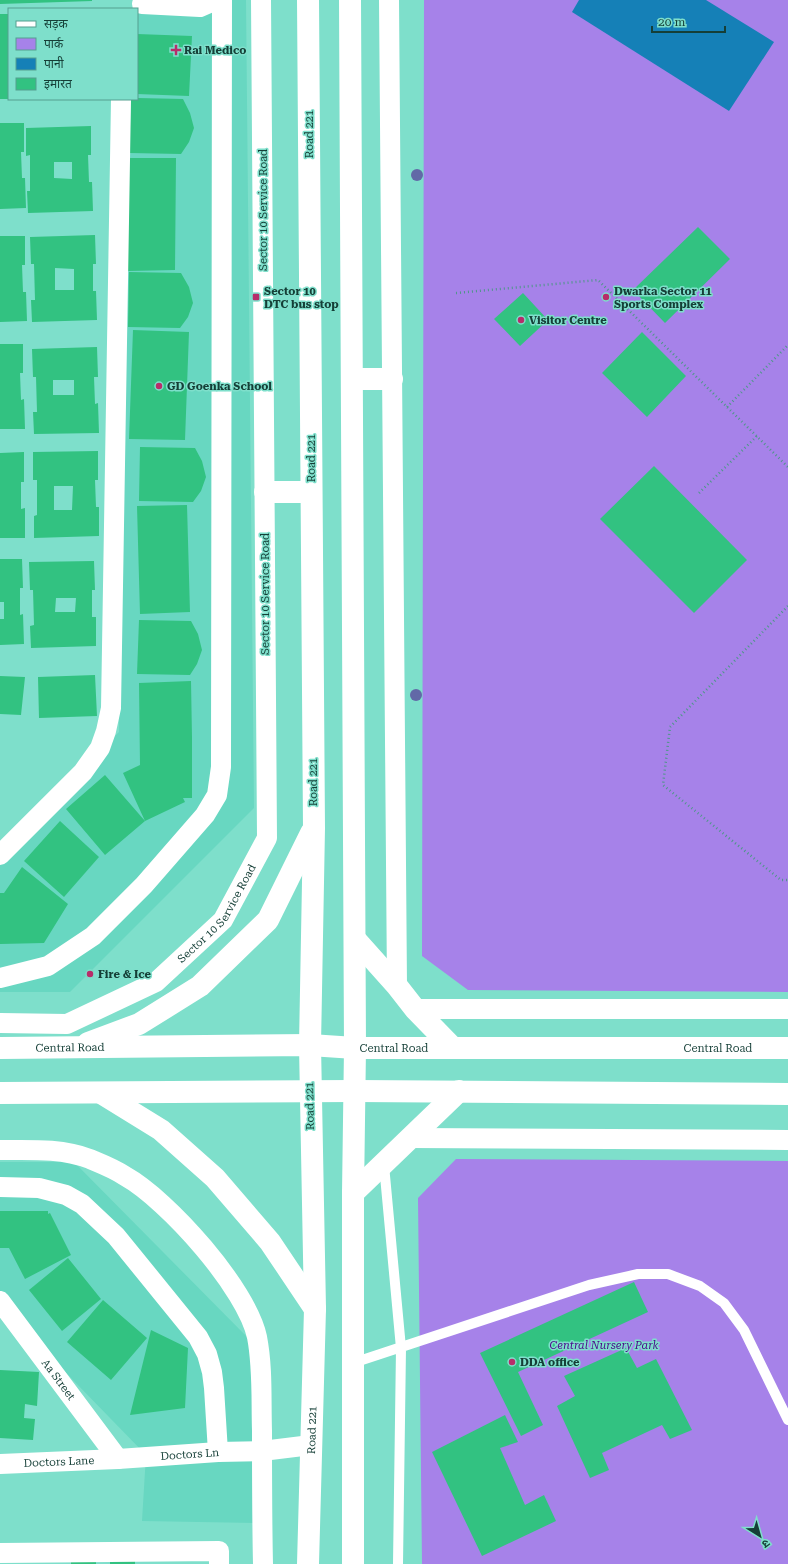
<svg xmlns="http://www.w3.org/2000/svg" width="788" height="1564" viewBox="0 0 788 1564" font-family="'Roboto Serif','Noto Sans Devanagari',serif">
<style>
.built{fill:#68d7c1}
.green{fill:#a682e9}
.water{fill:#1580b7}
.building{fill:#32c281;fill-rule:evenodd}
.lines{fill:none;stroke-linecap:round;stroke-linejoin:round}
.path{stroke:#4e9688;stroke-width:2.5;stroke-dasharray:1 3;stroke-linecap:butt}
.lane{stroke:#fff;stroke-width:10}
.street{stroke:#fff;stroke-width:20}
.secondary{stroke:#fff;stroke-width:22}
.tree{fill:#6269a7}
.poi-dot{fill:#b72d6a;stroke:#7edfcb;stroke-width:1.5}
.labels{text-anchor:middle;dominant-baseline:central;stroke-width:3;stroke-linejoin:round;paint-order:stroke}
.poi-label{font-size:11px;font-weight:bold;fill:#153f37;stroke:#7edfcb;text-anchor:start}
.street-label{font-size:11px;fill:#153f37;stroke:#7edfcb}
.park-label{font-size:11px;font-style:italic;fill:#4b088a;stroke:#7edfcb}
</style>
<rect width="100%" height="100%" fill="#7edfcb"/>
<!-- built -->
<path class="built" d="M207 0H246L254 808 70 992H0V850L119 732 123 99H137V14L205 12Z
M0 1162H74L252 1342 258 1523 142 1521 146 1455 0 1305Z"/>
<!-- green -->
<path class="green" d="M424 0H788V992L468 990 422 956Z
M456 1159 788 1161V1564H422L418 1198Z"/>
<!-- water -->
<path class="water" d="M579 0H706L774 42 729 111 572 12Z"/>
<!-- building -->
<path class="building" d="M0 0H92V1L0 4Z
M0 14H9V99H0Z
M137 34 192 36 189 96 137 94Z
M137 98 183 99 190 113 194 128 189 142 181 154 129 153 131 99Z
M0 123H24V152H21L22 178H25L26 208 0 209Z
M91 126V155H88L89 182H92L93 211 28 213 27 191H30V155L26 156V128ZM54 162H72V179L54 178Z
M128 158H176L175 270 128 271Z
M698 227 730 259 665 323 633 290Z
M95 235 96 264H93V291H96L97 320 32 322 31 300H35L34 264H31L30 237ZM55 268 74 269V290H55Z
M0 236H25V265H22L23 292H26L27 321 0 322Z
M129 272 181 273 189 287 193 303 188 317 180 328 128 327Z
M523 293 548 320 520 346 494 319Z
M133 330 189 332 185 440 129 439Z
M642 332 686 376 647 417 602 373Z
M0 344H23V373H20L21 400 24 399 25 429H0Z
M97 347 98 377H94L95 404 98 403 99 433 34 434 33 412H37L36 377H33L32 349ZM53 380H74V395H53Z
M140 447 195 448 202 461 206 477 201 491 193 502 139 501Z
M98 451V480H95L96 507H99V536L34 538V516L37 515V480H33V452ZM54 486H73L72 510H54Z
M24 452V482H21V509L25 508V538H0V453Z
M654 466 747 560 694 613 600 519Z
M187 505 190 612 140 614 137 506Z
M0 559H22L23 588H20V615L23 614 24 644 0 645V619H4V602H0Z
M94 561 95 590H92V617H96V646L31 648 30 626 34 625 33 590H30L29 562ZM56 598H76L75 612H55Z
M139 620 191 621 198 634 202 650 197 664 190 675 137 674Z
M95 675 97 716 39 718 38 677Z
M0 676 25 677 21 715 0 714Z
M191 681 192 738V798H183L185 802 145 821 123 773 140 765 139 683Z
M105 775 145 821 105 855 66 809Z
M60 821 99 857 64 897 24 861Z
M22 867 68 904 44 943 0 944V893H4Z
M0 1211H48V1214L50 1213 71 1255 25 1279 9 1248H0Z
M68 1258 101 1299 62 1331 29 1290Z
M634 1282 648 1312 518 1372 543 1425 521 1436 480 1353Z
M103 1300 147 1338 111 1380 67 1342Z
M151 1330 188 1348 185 1408 130 1415Z
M626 1348 637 1368 656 1359 692 1430 670 1439 662 1425 602 1453 609 1470 590 1478 557 1406 575 1396 564 1376Z
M0 1370 39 1372 37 1406 25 1404 24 1418 35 1419 33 1440 0 1438Z
M505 1415 518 1442 500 1448 525 1505 544 1495 556 1521 482 1556 432 1452Z
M71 1557 96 1559V1564H71Z
M110 1557 135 1558V1564H110Z"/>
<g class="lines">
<!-- path -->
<path class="path" d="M456 293 598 280 788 467
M727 407 788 345
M699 493 757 436
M788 606 670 727 663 785 781 880H788"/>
<!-- lane -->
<path class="lane" d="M384 1165 401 1348 398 1564
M353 1363 589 1285 638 1274H668L700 1286 724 1303 744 1330 788 1420"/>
<!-- street -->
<g class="street">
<path d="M389 0 397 986"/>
<path d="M142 4 200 7 216 0"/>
<path d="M0 855 83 772 100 748 106 731 111 708 121 99"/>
<path d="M0 978 48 966 93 936 144 885 205 815 217 795 221 767 222 0"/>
<path d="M415 1009H788"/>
<path id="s1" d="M0 1023 67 1024 156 982 223 920 267 838 261 0"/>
<path d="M411 1138 788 1140"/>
<path d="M0 1150C30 1150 61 1148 90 1159 102 1164 115 1169 125 1176 168 1200 247 1289 257 1337 263 1368 261 1400 262 1431 262 1475 262 1520 263 1564"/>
<path d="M0 1187 39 1188 66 1195 82 1204 116 1236 198 1337 207 1354 212 1372 214 1388 218 1452"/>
<path id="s2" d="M0 1301 118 1459"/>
<path id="s3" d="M0 1464 118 1459 218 1452 262 1451 311 1445"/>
<path d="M0 1553 219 1551V1564"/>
</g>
<!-- secondary -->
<g class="secondary">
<path d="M350 0 355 1048 353 1193V1564"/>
<path d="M352 379H392"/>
<path d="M265 492H311"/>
<path d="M355 939 397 986 415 1009 453 1048"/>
<path d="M88 1043 139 1024 200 986 268 920 311 833"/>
<path id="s4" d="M0 1048 310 1045 355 1048H788"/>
<path d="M0 1093 355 1091 788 1094"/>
<path d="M101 1093 161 1130 215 1178 270 1242 315 1309"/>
<path d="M353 1193 459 1091"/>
<path id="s5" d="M308 1564 315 1309 310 1045 314 828 308 0"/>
</g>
</g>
<!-- trees -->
<g class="tree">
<circle cx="417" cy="175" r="6"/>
<circle cx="416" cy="695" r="6"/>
</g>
<!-- markers -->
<g class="poi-dot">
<path d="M174 44h4v4h4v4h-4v4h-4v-4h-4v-4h4z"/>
<rect x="252" y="293" width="8" height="8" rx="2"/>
<circle cx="606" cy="297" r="4"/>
<circle cx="521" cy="320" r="4"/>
<circle cx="159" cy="386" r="4"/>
<circle cx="90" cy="974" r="4"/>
<circle cx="512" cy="1362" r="4"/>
</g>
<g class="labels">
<!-- poi labels -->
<g class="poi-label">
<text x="184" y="50">Rai Medico</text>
<text x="264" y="291">Sector 10<tspan x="264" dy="13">DTC bus stop</tspan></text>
<text x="614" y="291">Dwarka Sector 11<tspan x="614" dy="13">Sports Complex</tspan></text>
<text x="529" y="320">Visitor Centre</text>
<text x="167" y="386">GD Goenka School</text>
<text x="98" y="974">Fire &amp; Ice</text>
<text x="520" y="1362">DDA office</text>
</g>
<!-- street labels -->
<g class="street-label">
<text transform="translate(309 134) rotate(-90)">Road 221</text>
<text transform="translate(263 210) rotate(-90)">Sector 10 Service Road</text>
<text transform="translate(311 458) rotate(-90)">Road 221</text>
<text transform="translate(265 594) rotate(-90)">Sector 10 Service Road</text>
<text transform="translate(313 782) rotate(-90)">Road 221</text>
<text stroke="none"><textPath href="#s1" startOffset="258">Sector 10 Service Road</textPath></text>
<text stroke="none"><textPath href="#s4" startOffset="70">Central Road</textPath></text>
<text stroke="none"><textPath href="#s4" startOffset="394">Central Road</textPath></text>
<text stroke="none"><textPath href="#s4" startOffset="718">Central Road</textPath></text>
<text transform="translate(310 1106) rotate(-91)">Road 221</text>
<text stroke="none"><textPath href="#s2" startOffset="98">Aa Street</textPath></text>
<text stroke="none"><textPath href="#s5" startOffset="134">Road 221</textPath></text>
<text stroke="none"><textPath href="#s3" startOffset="190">Doctors Ln</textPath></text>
<text stroke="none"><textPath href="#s3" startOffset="59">Doctors Lane</textPath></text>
</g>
<!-- park labels -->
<g class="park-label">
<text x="604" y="1345">Central Nursery Park</text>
</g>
</g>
<!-- legend -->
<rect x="8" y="8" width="130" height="92" fill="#7edfcb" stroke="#549f90"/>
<rect x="16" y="21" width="20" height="6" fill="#ffffff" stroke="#549f90"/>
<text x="44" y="28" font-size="12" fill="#153f37">सड़क</text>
<rect x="16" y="38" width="20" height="12" fill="#a682e9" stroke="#549f90"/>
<text x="44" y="48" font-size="12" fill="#153f37">पार्क</text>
<rect x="16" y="58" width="20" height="12" fill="#1580b7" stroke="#549f90"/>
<text x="44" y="68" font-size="12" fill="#153f37">पानी</text>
<rect x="16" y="78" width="20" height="12" fill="#32c281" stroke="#549f90"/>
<text x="44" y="88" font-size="12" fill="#153f37">इमारत</text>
<!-- north arrow -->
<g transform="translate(760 1536) rotate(143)" stroke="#7edfcb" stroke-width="3" paint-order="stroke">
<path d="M0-3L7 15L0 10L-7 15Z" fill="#153f37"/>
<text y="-6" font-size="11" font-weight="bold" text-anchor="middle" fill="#153f37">उ</text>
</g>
<!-- scale -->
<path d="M652 26v6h73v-6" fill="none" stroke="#153f37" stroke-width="2"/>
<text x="658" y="26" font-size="12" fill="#153f37" stroke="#7edfcb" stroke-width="3" paint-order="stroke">20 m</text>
</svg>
